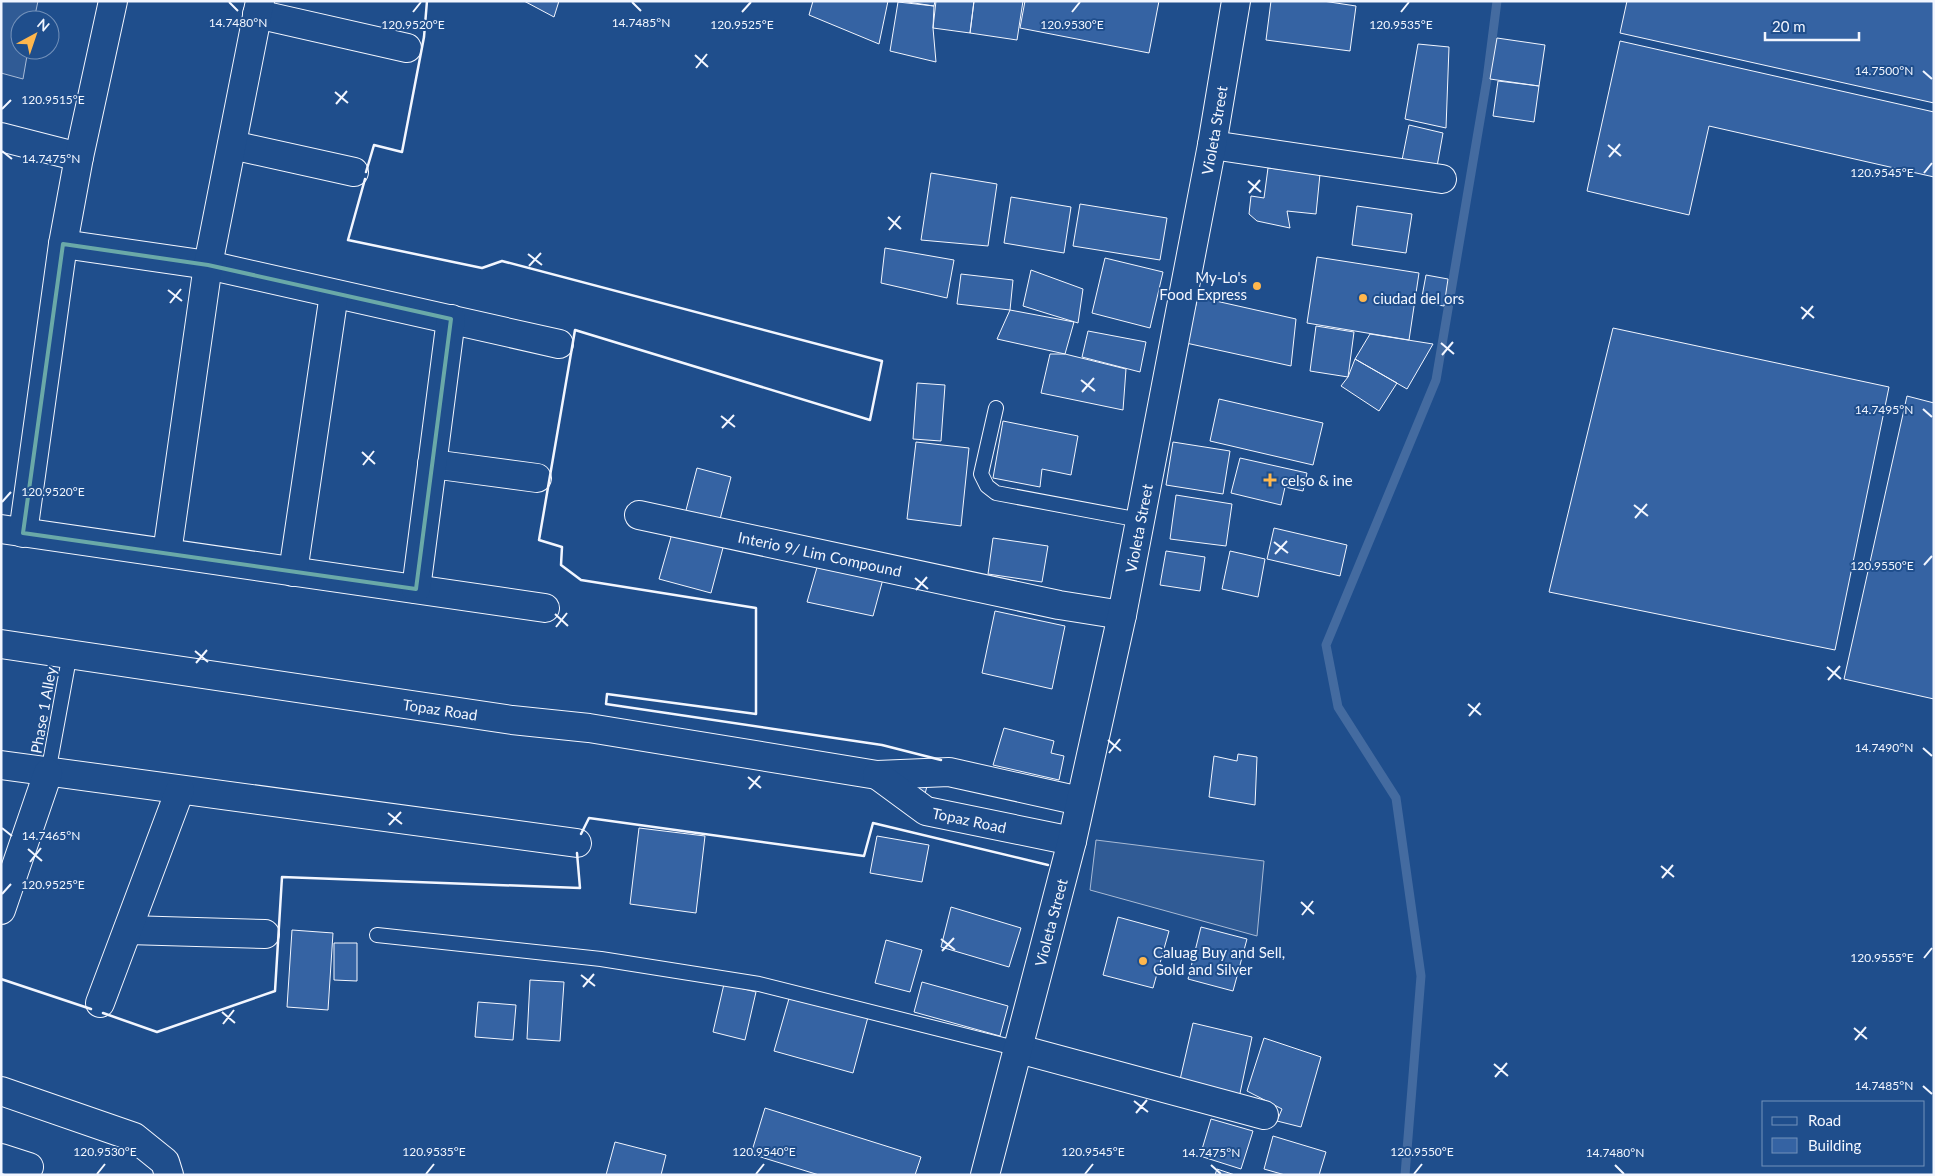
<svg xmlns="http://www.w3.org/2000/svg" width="1935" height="1176" viewBox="0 0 1935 1176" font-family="Lato,sans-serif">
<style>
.built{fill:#305b95;stroke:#a8bbd7}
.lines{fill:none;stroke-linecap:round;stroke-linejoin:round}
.stream{stroke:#446ba0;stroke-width:9}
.building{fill:#3563a3;stroke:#f2f6ff}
.lane-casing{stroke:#f2f6ff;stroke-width:16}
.street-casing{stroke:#f2f6ff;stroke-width:30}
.secondary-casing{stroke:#f2f6ff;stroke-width:30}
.lane{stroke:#1f4e8c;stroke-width:14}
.street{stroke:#1f4e8c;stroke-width:28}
.secondary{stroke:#1f4e8c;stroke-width:28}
.wall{stroke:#f2f6ff;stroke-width:2.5}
.marked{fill:none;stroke:#6aa9a8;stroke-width:4;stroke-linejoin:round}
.ticks{fill:none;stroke:#f2f6ff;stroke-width:2}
.poi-dot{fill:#ffb74d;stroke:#1f4e8c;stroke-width:2}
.labels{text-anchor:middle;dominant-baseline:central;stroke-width:4;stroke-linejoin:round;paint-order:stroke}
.street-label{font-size:15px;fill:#f2f6ff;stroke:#1f4e8c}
.poi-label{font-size:15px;fill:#f2f6ff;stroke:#1f4e8c;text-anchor:start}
.ticks-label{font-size:12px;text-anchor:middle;fill:#f2f6ff;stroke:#1f4e8c;stroke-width:4;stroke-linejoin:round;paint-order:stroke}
</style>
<rect width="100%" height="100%" fill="#1f4e8c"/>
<!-- built -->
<path class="built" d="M1 1H38L34 20H20V50H28L23 79 1 73Z
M1096 840 1264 861 1257 936 1090 890Z"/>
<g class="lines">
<!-- stream -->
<path class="stream" d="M1405 1175 1421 976 1396 798 1338 707 1326 645 1436 380 1487 79 1497 1"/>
</g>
<!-- building -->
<path class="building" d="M524 1H559L554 17Z
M813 1H888L879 44 809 15Z
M901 1H935L934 6Z
M936 1H974L970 33 933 28Z
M974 1H1023L1017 40 970 33Z
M1025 1H1159L1149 53 1020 28Z
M1271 1H1323L1356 6 1350 51 1266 40Z
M1627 1H1934V103L1620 33Z
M898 2 934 6 933 28 936 62 890 51Z
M1497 38 1545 45 1539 86 1490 79Z
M1620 41 1934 112V177L1709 126 1689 215 1587 191Z
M1418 44 1449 47 1446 128 1405 119Z
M1498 81 1539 86 1534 122 1493 116Z
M1409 125 1443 133 1436 172 1401 165Z
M1268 168 1320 174 1316 214 1287 211 1290 228 1257 221 1249 214 1251 196 1264 198Z
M931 173 997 184 988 246 921 240Z
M1011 197 1071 207 1064 253 1004 243Z
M1080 204 1167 218 1160 260 1073 246Z
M1357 206 1412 214 1406 253 1352 245Z
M885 248 954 260 947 298 881 283Z
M1317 257 1419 273 1409 340 1307 323Z
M1105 258 1163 272 1150 328 1092 313Z
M1031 270 1083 289 1078 323 1023 306Z
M961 274 1013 280 1010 310 957 304Z
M1426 275 1448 279 1444 306 1421 302Z
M1198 297 1296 319 1291 366 1186 343Z
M1010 310 1074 322 1065 354 997 339Z
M1316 326 1354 332 1348 377 1310 371Z
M1613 328 1889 387 1835 650 1549 592Z
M1088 331 1146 342 1140 372 1082 357Z
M1370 334 1433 344 1407 389 1355 359Z
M1050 354H1065L1126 369 1123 410 1041 393Z
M1355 359 1397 383 1379 411 1341 386 1348 377Z
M917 383 945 385 941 441 913 439Z
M1907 396 1934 403V699L1844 679Z
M1219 399 1323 423 1313 465 1210 441Z
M1003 421 1078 436 1071 475 1042 469 1040 487 993 478Z
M916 442 969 448 961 526 907 519Z
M1173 442 1230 451 1223 494 1166 485Z
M1240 458 1307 473 1303 491 1285 487 1281 505 1231 493Z
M697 468 731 477 718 527 684 518Z
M1176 495 1232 504 1226 546 1170 539Z
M1274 528 1347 545 1340 576 1267 559Z
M673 530 724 544 711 593 659 579Z
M993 538 1048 546 1042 582 988 574Z
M1166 551 1205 557 1200 591 1160 585Z
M1230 551 1265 559 1258 597 1222 589Z
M818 564 883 579 873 616 807 602Z
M995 611 1065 626 1052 689 982 673Z
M1004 728 1054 741 1051 753 1064 756 1059 780 993 765Z
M1238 754 1257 757 1255 805 1209 797 1214 756 1237 761Z
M915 784 927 786 924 798 913 796Z
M639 828 705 836 696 913 630 904Z
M877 836 929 845 922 882 870 873Z
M951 907 1021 928 1009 967 941 947Z
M1118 917 1169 931 1153 988 1103 975Z
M1201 927 1247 939 1233 991 1188 979Z
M292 930 333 933 328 1010 287 1007Z
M886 940 922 950 910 992 875 983Z
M334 943H357V981L334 980Z
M530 980 564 982 560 1041 527 1039Z
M922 982 1008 1006 1000 1036 914 1012Z
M724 984 756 992 745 1040 713 1032Z
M790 995 868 1017 853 1073 774 1051Z
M478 1002 516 1005 513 1040 475 1037Z
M1193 1023 1252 1037 1239 1098 1179 1084Z
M1264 1038 1321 1057 1301 1127 1277 1121 1282 1109 1247 1091Z
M765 1108 921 1157 915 1175H819L751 1154Z
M1211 1119 1253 1131 1241 1169 1200 1156Z
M1273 1136 1326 1152 1319 1175H1285L1264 1169Z
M615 1142 666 1155 661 1175H606Z
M1217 1169 1235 1175H1215Z"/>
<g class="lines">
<defs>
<path id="lane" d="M996 408 981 474 987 486 996 493 1140 520
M48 773 70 653
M377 935 601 959 759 984 1019 1049"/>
<g id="street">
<path d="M257 14 407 48"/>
<path d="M1 137 79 157"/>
<path d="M232 145 354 172"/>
<path d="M1212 145 1442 179"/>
<path d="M63 244 208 265 559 344"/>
<path d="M432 464 537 478"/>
<path id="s1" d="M639 515 1059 605 1122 615"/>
<path d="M1 529 545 608"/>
<path d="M23 533 63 244 79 157 113 1"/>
<path d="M167 553 208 265 260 1"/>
<path d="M293 572 334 294"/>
<path d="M416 589 451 319"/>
<path id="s2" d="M1 644 512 720 589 728 877 775 949 772 1080 801"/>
<path d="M1 765 577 843"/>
<path id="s3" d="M877 775 926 811 1072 841"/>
<path d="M1 910 48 773"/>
<path d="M128 930 265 934"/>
<path d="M100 1003 180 790"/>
<path d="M1019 1049 1264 1115"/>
<path d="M1 1091 134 1137 165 1162 169 1175"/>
<path d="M1 1158 29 1167"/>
</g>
<g id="secondary">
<path id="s4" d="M985 1175 1072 841 1122 615 1212 145 1236 1"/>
</g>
</defs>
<!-- lane casing -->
<use href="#lane" class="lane-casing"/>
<!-- street casing -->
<use href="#street" class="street-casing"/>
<!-- secondary casing -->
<use href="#secondary" class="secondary-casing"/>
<!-- lane -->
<use href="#lane" class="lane"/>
<!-- street -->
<use href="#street" class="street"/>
<!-- secondary -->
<use href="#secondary" class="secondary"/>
<!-- wall -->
<path class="wall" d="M366 172 374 145 402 152 424 37 427 1
M365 179 348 240 482 268 502 261 882 361 870 420 575 330 539 540 562 547 561 565 581 580 756 608V714L607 694 606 704 882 745 941 760
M581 834 589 818 864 856 873 823 1048 865
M1 979 91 1009
M103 1013 157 1032 275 991 282 877 580 888 577 853"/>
</g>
<!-- marked area -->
<path class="marked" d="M63 244 208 265 451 319 416 589 23 533Z"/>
<!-- ticks -->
<path class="ticks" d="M229 2 238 11M632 2 641 11M413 12 421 2M742 12 751 2M1072 12 1080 2M1401 12 1409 2M695 55 708 67M696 68 707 54M1923 71 1932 79M335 92 348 103M336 104 347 91M2 109 11 100M1608 145 1621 156M2 151 12 159M1609 157 1620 144M1924 173 1932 163M1248 181 1261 192M1249 193 1260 180M888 217 901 229M889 230 900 216M528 254 542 265M529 266 541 253M168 290 182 301M170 303 181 289M1801 307 1814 318M1802 319 1813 306M1441 343 1454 354M1442 355 1453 342M1081 380 1095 391M1082 392 1094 378M1923 409 1932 417M721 416 735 427M722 428 734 415M362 452 375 464M363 465 374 451M2 502 11 492M1634 505 1648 516M1635 518 1647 504M1274 542 1288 553M1275 554 1287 541M1924 565 1932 556M915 578 928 589M916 590 927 577M555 614 568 626M556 627 567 613M195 651 208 662M196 663 207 650M1827 667 1841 679M1828 680 1840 666M1468 704 1481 715M1469 716 1480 703M1108 740 1121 751M1923 748 1932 756M1109 753 1120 739M748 777 761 788M749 789 760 776M388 813 402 824M389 825 401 812M2 828 12 836M28 849 42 861M30 862 41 848M1661 866 1674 877M1662 878 1673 865M2 894 11 884M1301 902 1314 914M1302 915 1313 901M941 939 955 950M942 951 954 938M1924 958 1932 948M581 975 595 986M583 987 594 974M222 1012 235 1023M223 1024 234 1010M1854 1028 1867 1039M1855 1040 1866 1027M1494 1064 1508 1076M1495 1077 1507 1063M1923 1086 1932 1094M1134 1101 1148 1112M1136 1113 1147 1100M1211 1165 1221 1174M1615 1165 1624 1174M97 1174 105 1164M426 1174 434 1164M756 1174 764 1164M1085 1174 1093 1164M1414 1174 1422 1164"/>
<!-- markers -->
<g class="poi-dot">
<circle cx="1257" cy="286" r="5"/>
<circle cx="1363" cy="298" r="5"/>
<path d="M1267.5 472.5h5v5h5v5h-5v5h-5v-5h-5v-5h5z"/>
<circle cx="1143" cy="961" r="5"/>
</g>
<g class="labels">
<!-- street labels -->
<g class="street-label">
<text stroke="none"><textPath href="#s4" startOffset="1070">Violeta Street</textPath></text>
<text stroke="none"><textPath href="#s4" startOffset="665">Violeta Street</textPath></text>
<text stroke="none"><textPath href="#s1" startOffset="185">Interio 9/ Lim Compound</textPath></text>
<text stroke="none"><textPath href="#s2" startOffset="444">Topaz Road</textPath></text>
<text transform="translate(43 710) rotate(-80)">Phase 1 Alley</text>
<text stroke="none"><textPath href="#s3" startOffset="105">Topaz Road</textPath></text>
<text stroke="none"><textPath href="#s4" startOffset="261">Violeta Street</textPath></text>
</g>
<!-- poi labels -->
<g class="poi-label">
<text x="1247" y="277" text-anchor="end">My-Lo's<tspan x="1247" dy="17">Food Express</tspan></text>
<text x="1373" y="298">ciudad del ors</text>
<text x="1281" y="480">celso &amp; ine</text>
<text x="1153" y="952">Caluag Buy and Sell,<tspan x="1153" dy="17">Gold and Silver</tspan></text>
</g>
</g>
<g class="ticks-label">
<text x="238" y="27">14.7480°N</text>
<text x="641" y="27">14.7485°N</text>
<text x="413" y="29">120.9520°E</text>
<text x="742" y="29">120.9525°E</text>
<text x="1072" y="29">120.9530°E</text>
<text x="1401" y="29">120.9535°E</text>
<text x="1884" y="75">14.7500°N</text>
<text x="53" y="104">120.9515°E</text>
<text x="51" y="163">14.7475°N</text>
<text x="1882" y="177">120.9545°E</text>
<text x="1884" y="414">14.7495°N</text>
<text x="53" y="496">120.9520°E</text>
<text x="1882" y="570">120.9550°E</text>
<text x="1884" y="752">14.7490°N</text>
<text x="51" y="840">14.7465°N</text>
<text x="53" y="889">120.9525°E</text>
<text x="1882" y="962">120.9555°E</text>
<text x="1884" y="1090">14.7485°N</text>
<text x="105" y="1156">120.9530°E</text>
<text x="434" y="1156">120.9535°E</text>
<text x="764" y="1156">120.9540°E</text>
<text x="1093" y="1156">120.9545°E</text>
<text x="1422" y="1156">120.9550°E</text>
<text x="1211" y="1157">14.7475°N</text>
<text x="1615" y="1157">14.7480°N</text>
</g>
<!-- border -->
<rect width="1935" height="1176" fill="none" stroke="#f2f6ff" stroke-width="5"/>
<!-- legend -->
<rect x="1762" y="1101" width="162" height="65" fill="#1f4e8c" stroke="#7391ba"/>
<rect x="1772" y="1117" width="25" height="8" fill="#1f4e8c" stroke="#7391ba"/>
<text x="1808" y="1126" font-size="15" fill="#f2f6ff">Road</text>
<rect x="1772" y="1138" width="25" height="15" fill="#3563a3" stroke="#7391ba"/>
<text x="1808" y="1151" font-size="15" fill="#f2f6ff">Building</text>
<!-- north arrow -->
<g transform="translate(35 35) rotate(40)"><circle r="24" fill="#1f4e8c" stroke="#7391ba"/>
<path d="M0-4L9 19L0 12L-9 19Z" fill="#ffb74d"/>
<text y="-8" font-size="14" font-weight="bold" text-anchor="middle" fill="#f2f6ff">N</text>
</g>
<!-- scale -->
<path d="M1765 32v8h94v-8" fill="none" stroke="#f2f6ff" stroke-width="2.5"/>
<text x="1772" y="32" font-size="15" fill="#f2f6ff" stroke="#1f4e8c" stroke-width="4" paint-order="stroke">20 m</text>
</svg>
